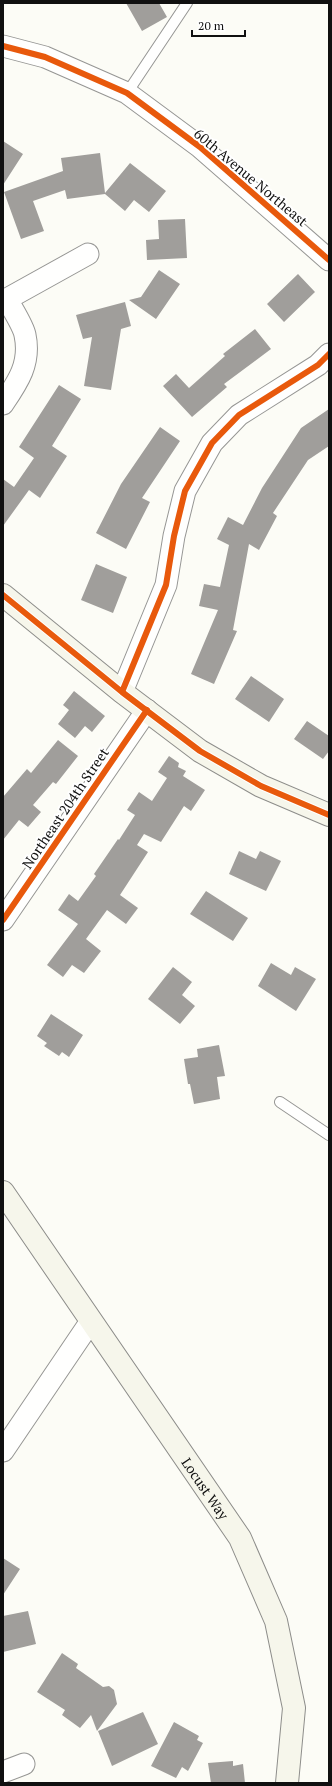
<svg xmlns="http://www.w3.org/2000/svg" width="332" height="1786" viewBox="0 0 332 1786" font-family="'PT Serif',serif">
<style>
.building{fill:#a09e9b}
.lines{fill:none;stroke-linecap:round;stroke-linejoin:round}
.lane-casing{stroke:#969694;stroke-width:12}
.street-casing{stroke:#969694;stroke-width:23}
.secondary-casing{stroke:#8d8d8a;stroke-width:24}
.lane{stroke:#fffffe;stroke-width:10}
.street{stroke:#fffffe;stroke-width:21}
.secondary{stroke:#f6f6eb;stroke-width:22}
.cycleway-casing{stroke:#fff;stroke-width:8}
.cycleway{stroke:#e8590c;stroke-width:6}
.labels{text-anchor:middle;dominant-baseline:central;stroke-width:4;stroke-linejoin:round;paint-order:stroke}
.street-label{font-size:14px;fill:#101010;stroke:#fff}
</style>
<rect width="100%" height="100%" fill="#fcfcf6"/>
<!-- building -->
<path class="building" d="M126 3H159L167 17 142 31Z
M3 141 23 154 3 185Z
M100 153 105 193 130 163 166 191 149 212 134 200 125 211 105 194 67 199 65 190 33 201 44 231 21 239 4 192 63 171 61 158Z
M185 219 187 258 147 260 146 240 159 239 158 220Z
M159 270 180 284 156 319 129 300 141 297Z
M298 274 315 292 284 322 267 304Z
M125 302 131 326 121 329 111 390 84 386 92 337 83 339 76 315Z
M255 329 271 349 224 384 227 387 192 417 163 386 176 374 189 388 225 356 223 354Z
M59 385 81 399 52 446 67 456 40 498 29 490 3 526V479L14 487 34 458 19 447Z
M329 409V446L308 460 273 513 277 516 259 550 249 544 233 630 237 631 214 684 191 674 218 610 199 606 204 584 220 587 229 545 217 539 228 517 243 525 262 488 301 428Z
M160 427 180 441 142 498 150 502 126 549 96 533 121 484Z
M96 564 127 577 113 613 81 600Z
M251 676 284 699 269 722 235 699Z
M74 691 105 716 92 732 85 726 75 738 58 724 69 710 63 705Z
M307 721 329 736V751L323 759 294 739Z
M58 740 78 756 56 784 53 782 33 805 41 812 28 827 19 820 3 840V797L27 769 31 773Z
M169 756 179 763 178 767 186 771 183 776 205 790 191 811 184 806 161 842 144 834 137 845 148 852 120 895 138 908 126 924 107 910 86 939 101 951 84 973 72 965 63 977 47 965 78 924 58 910 69 894 78 901 96 876 94 874 118 839 119 840 135 815 127 810 139 792 152 801 167 778 158 772Z
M239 851 256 859 260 851 281 861 266 891 229 874Z
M206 891 248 918 233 941 190 914Z
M271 963 291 975 295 967 316 979 296 1011 258 986Z
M173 967 192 982 182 995 195 1006 180 1024 148 999Z
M51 1014 83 1035 69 1057 62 1052 59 1056 44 1046 47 1043 37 1036Z
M219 1045 225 1076 217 1077 220 1099 194 1104 190 1084H188L184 1059 198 1057 197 1049Z
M3 1558 20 1569 3 1595Z
M28 1611 36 1644 3 1652V1616Z
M62 1653 78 1664 76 1668 103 1687 109 1686 114 1690 117 1704 97 1731 91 1715 80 1728 62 1715 65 1710 37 1692Z
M143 1712 158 1744 112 1766 98 1731Z
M174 1722 199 1736 197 1740 203 1743 188 1771 182 1767 176 1778 151 1766Z
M233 1761V1766L243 1764 245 1783H211L208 1763Z"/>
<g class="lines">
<defs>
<path id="lane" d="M127 93 187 3
M280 1102 329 1135"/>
<path id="street" d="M3 46 45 57 127 93 200 147 329 260
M3 404C18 382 31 363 25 335 23 325 12 309 7 299L88 254
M122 692 166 585 174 536 185 491 212 443 239 415 318 365 329 354
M3 920 147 710
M3 1451 91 1321
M3 1772 24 1764"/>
<g id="secondary">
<path d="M3 595 122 692 200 751 261 786 329 815"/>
<path id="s1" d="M3 1192 240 1538 276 1621 294 1708 287 1783"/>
</g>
</defs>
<!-- lane casing -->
<use href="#lane" class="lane-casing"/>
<!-- street casing -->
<use href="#street" class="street-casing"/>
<!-- secondary casing -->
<use href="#secondary" class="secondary-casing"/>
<!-- lane -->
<use href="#lane" class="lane"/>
<!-- street -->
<use href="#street" class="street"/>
<!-- secondary -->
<use href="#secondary" class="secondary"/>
<defs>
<path id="cycleway" d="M3 46 45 57 127 93 200 147 329 260
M3 595 122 692 200 751 261 786 329 815
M122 692 166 585 174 536 185 491 212 443 239 415 318 365 329 354
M3 920 147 710"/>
</defs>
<!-- cycleway casing -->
<use href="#cycleway" class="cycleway-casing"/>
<!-- cycleway -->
<use href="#cycleway" class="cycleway"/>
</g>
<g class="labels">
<!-- street labels -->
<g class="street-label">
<text transform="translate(251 177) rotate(40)">60th Avenue Northeast</text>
<text transform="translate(65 808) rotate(-56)">Northeast 204th Street</text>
<text stroke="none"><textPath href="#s1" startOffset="359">Locust Way</textPath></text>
</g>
</g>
<!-- border -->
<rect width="332" height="1786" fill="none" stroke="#101010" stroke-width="8"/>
<!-- scale -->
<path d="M192 30v6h53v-6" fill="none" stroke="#101010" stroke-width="2"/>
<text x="198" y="30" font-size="12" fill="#101010" stroke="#ffffff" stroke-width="3" paint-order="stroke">20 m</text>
</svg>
